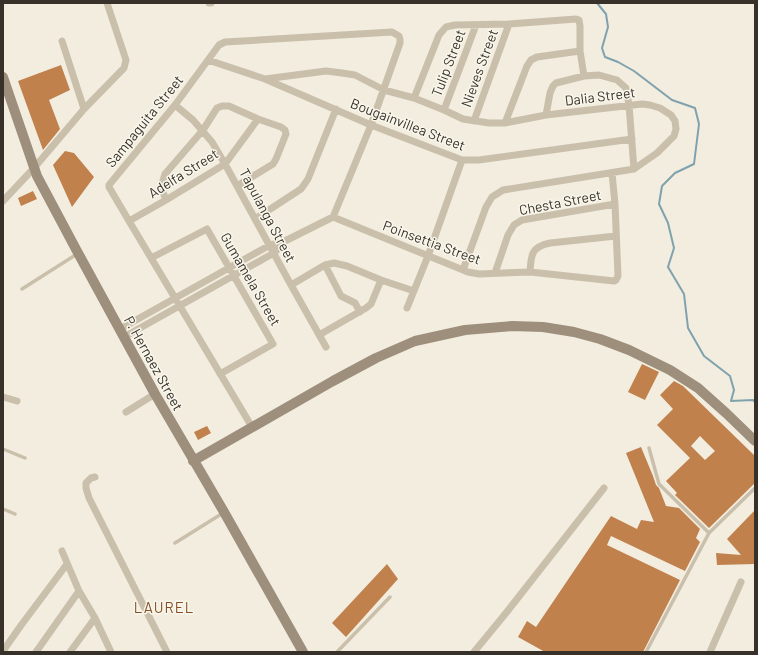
<svg xmlns="http://www.w3.org/2000/svg" width="758" height="655" viewBox="0 0 758 655" font-family="Barlow,sans-serif">
<style>
.lines{fill:none;stroke-linecap:round;stroke-linejoin:round}
.stream{stroke:#7fa2ae;stroke-width:2}
.building{fill:#c1814d;fill-rule:evenodd}
.lane{stroke:#cabfab;stroke-width:3.5}
.street{stroke:#cabfab;stroke-width:7}
.secondary{stroke:#9d8f7c;stroke-width:10}
.labels{text-anchor:middle;dominant-baseline:central;stroke-width:3;stroke-linejoin:round;paint-order:stroke}
.street-label{font-size:14px;fill:#38312a;stroke:#f9f6eb}
.neighbourhood-label{font-size:15px;letter-spacing:1px;fill:#834f26;stroke:#f9f6eb}
</style>
<rect width="100%" height="100%" fill="#f2eddf"/>
<g class="lines">
<!-- stream -->
<path class="stream" d="M597 3 606 14 608 27 602 48 605 57 618 62 634 71 672 100 695 108 699 124 694 164 675 173 662 186 659 204 668 223 674 248 668 267 684 294 688 328 704 356 730 376 734 390 731 401 753 400 755 402"/>
</g>
<!-- building -->
<path class="building" d="M61 65 70 90 49 100 60 129 43 150 18 81Z
M65 151 74 153 94 177 72 207 53 165Z
M33 191 37 199 21 206 18 198Z
M642 364 659 372 645 400 628 392Z
M674 381 683 386 755 456V483L709 528 675 495 677 493 666 481 690 458 657 425 673 409 660 395ZM700 436 715 451 705 460 691 446Z
M207 426 211 433 198 440 194 432Z
M641 447 653 476 656 485 659 488 666 506 679 508 700 529 696 538 700 542 685 571 611 536 607 545 680 580 643 652H545L518 637 527 621 536 627 611 516 637 529 641 520 654 522 626 453Z
M755 510V564L717 565 716 553 741 555 727 539Z
M387 564 398 579 346 637 332 623Z"/>
<g class="lines">
<!-- lane -->
<path class="lane" d="M22 289 77 254
M649 448 659 484 709 533
M3 449 25 458
M3 509 15 514
M175 543 223 513
M337 652 390 597
M646 652 709 533 755 488"/>
<!-- street -->
<path class="street" d="M209 3H211
M62 41 84 109
M208 60 265 79 371 125 462 160H479L632 139
M265 79 326 71 342 73 355 75 384 90 414 98 444 110 463 119 489 123H505L546 115 642 104 650 105 660 108 671 115 675 121 676 129 674 136 657 153 634 169 503 190 492 197 486 207 463 270
M414 98 439 35 446 27 455 25 509 24 576 19 579 20 580 26V51L584 76
M175 105 193 120 212 142 225 164 291 285 326 347
M444 110 476 25
M546 115 550 93 553 86 556 83 584 76 599 75 617 80 626 88 629 105 634 169
M474 121 509 24
M505 123 527 66 531 60 537 57 580 51
M166 200 161 187 165 174 203 130 217 108 222 106H229L258 119 281 127 285 130 286 134 276 159 273 164 237 186
M3 201 34 168 84 109 124 68 126 60 107 3
M333 217 468 272 479 274 530 272 614 281 616 280 618 276 615 204 612 173
M255 219 301 189 308 179 336 109
M129 221 166 200 225 164 258 119
M151 258 207 229 273 344 220 374
M325 265 341 296 355 303 360 312
M530 272C531 255 531 247 550 243L616 236
M495 273 508 235 514 225 522 220 615 204
M291 285 325 265 334 263 347 266 381 280 414 291
M407 308 428 256 462 160
M120 329 270 245 283 242 333 217
M319 335 366 308 371 304 381 280
M124 337 274 253 277 250
M3 397 17 401
M126 412 155 394
M252 427 129 221 109 187V185L175 105 219 45 225 42 392 32 399 36 400 40V43L371 125 333 217
M95 477 91 478 86 483V488L89 498 167 652
M62 551 79 591 95 618 111 652
M3 651 22 624 67 564
M36 652 79 591
M70 652 95 618
M474 652 506 613 604 488
M710 652 741 582"/>
<!-- secondary -->
<path class="secondary" d="M3 77 37 176 78 253 155 394 224 512 303 652
M193 461 333 381 376 358 415 341 465 330 512 326 543 327 574 332 600 339 629 350 670 370 698 388 726 413 755 441"/>
</g>
<g class="labels">
<!-- street labels -->
<g class="street-label">
<text transform="translate(448 63) rotate(-69)">Tulip Street</text>
<text transform="translate(479 68) rotate(-70)">Nieves Street</text>
<text transform="translate(600 96) rotate(-7)">Dalia Street</text>
<text transform="translate(144 121) rotate(-51)">Sampaguita Street</text>
<text transform="translate(408 124) rotate(21)">Bougainvillea Street</text>
<text transform="translate(183 173) rotate(-32)">Adelfa Street</text>
<text transform="translate(560 202) rotate(-11)">Chesta Street</text>
<text transform="translate(268 215) rotate(62)">Tapulanga Street</text>
<text transform="translate(432 242) rotate(20)">Poinsettia Street</text>
<text transform="translate(251 279) rotate(60)">Gumamela Street</text>
<text transform="translate(154 363) rotate(61)">P. Hernaez Street</text>
</g>
<!-- neighbourhood labels -->
<g class="neighbourhood-label">
<text x="164" y="607">LAUREL</text>
</g>
</g>
<!-- border -->
<rect width="758" height="655" fill="none" stroke="#38312a" stroke-width="8"/>
</svg>
